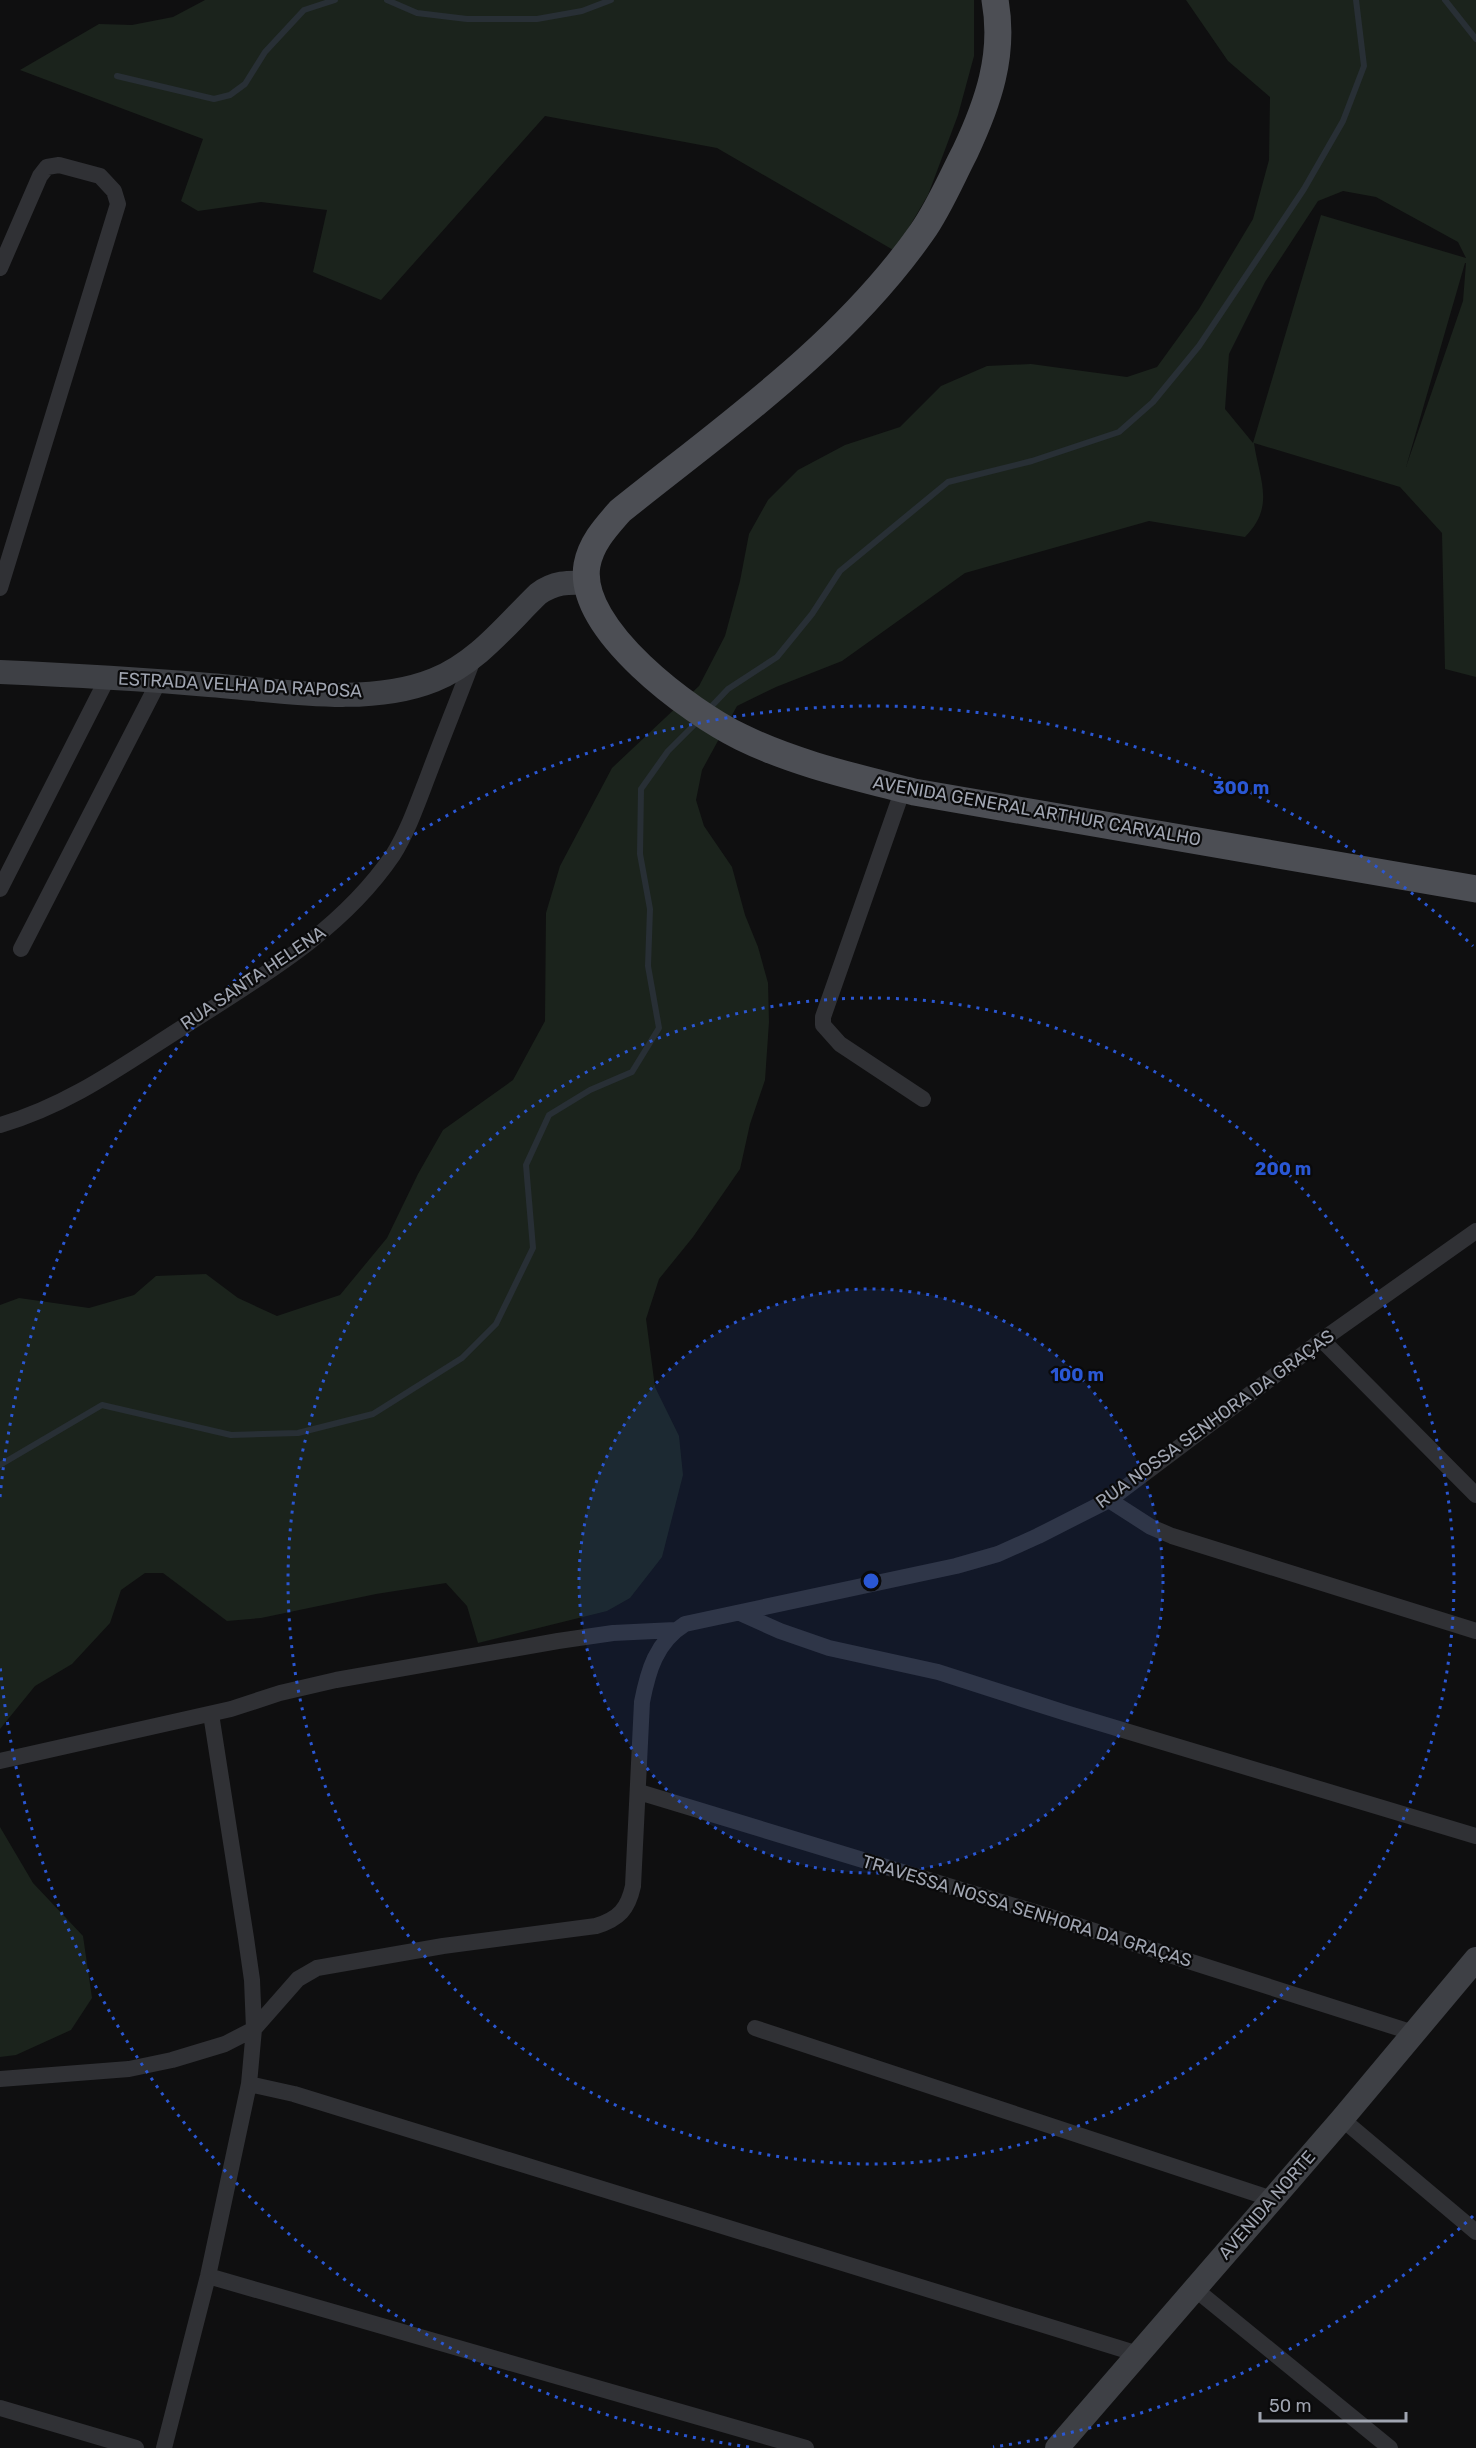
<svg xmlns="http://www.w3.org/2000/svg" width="1476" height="2448" viewBox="0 0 1476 2448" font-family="Rubik,sans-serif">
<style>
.green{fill:#1b231c;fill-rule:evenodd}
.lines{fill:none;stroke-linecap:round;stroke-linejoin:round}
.stream{stroke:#282f35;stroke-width:6}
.street{stroke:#303135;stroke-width:16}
.secondary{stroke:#3e4045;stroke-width:24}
.primary{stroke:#4c4e54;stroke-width:27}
.ring{fill:none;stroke:#2a57d4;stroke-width:3;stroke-dasharray:3 6}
.labels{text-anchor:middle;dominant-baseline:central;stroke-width:4.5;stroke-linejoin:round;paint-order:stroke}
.street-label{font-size:18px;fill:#a0a5b1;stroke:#0a0a0b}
.centre{fill:#2a57d4;stroke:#0a0a0b;stroke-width:3}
.ring-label{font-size:18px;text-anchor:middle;font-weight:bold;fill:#2a57d4;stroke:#0a0a0b;stroke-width:4.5;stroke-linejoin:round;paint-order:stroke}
</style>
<rect width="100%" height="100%" fill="#0f0f10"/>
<!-- green -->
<path class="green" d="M205 0H974V56L958 115 928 195 895 251 717 148 545 116 381 300 313 272 327 210 261 202 198 211 181 201 203 139 20 70 99 24 132 25 173 17Z
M1186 0H1476V677L1445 669 1442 533 1400 487 1254 443C1259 479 1276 506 1245 537L1149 521 965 573 842 661 776 687 737 706 702 770 696 800 704 826 732 867 745 915 758 947 768 983 769 1022 765 1080 750 1124 740 1169 693 1237 659 1279 646 1319 655 1387 679 1436 683 1475 662 1557 630 1598 607 1611 478 1643 467 1606 446 1583 376 1594 261 1618 227 1621 163 1573H145L121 1590 110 1623 72 1664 35 1686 0 1729V1305L19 1298 89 1308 134 1295 156 1276 206 1274 238 1298 277 1316 340 1295 387 1238 418 1174 443 1130 513 1080 545 1021 546 913 560 866 612 768 699 686 725 636 740 581 749 534 768 500 798 470 845 445 900 427 941 386 987 366 1031 364 1127 377 1157 367 1199 309 1253 219 1269 160 1270 97 1228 61ZM1343 191 1376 197 1458 242 1466 258 1321 215 1253 443 1225 409 1229 354 1265 282 1318 201ZM1466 263 1463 301 1406 467 1465 263Z
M0 1827 33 1883 83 1936 92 1998 71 2030 16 2055 0 2057Z"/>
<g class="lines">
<!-- stream -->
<path class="stream" d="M387 0 417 13 467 19H537L582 11 611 0
M1445 0 1476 39
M117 76 214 99 230 95 245 84 265 52 304 10 335 0
M708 710 728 689 777 657 812 614 840 571 948 482 1032 461 1119 432 1153 402 1199 346 1304 189 1343 121 1364 66 1356 0
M0 1465 102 1405 231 1435 298 1433 373 1414 462 1358 496 1324 533 1248 526 1165 549 1115 590 1090 632 1072 659 1028 648 966 650 909 640 854 641 789 668 751 699 720"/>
<!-- street -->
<path class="street" d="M0 268 40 176 47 167 59 165 100 176 114 191 118 204 0 588
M903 789 823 1017V1025L840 1044 923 1099
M0 889 108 677
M21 949 159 681
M0 1125C67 1106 122 1066 180 1029 257 979 340 933 393 855 408 831 418 802 428 776 443 736 459 697 474 657
M1322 1340 1476 1495
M1109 1500 1151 1527 1172 1536 1476 1631
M740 1613 780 1631 829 1648 938 1672 1066 1713 1476 1836
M0 1761 231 1709 280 1693 336 1680 558 1641 613 1633 675 1630
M639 1792 1041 1914 1414 2033
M755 2028 1272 2199
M0 2079 129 2069 172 2060 225 2044 254 2029 298 1979 317 1968 443 1946 596 1926C619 1919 628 1909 633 1886L642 1702C648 1671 656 1642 685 1624L956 1566 998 1554 1038 1536 1109 1500 1322 1340 1476 1231
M249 2084 294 2094 1138 2354
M1342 2119 1476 2232
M208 2276 806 2448
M1195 2289 1390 2448
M0 2408 136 2448
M164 2448 208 2276 249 2084 254 2029 252 1980 246 1938 211 1714"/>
<!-- secondary -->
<path class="secondary" d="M0 672C70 675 139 679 209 685 279 690 367 707 434 680 477 663 506 625 538 594 554 582 568 582 587 583
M1057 2448 1342 2119 1476 1959"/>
<!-- primary -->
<path class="primary" d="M995 0C1005 55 988 103 965 152 951 179 939 208 922 232 843 345 726 426 620 511 606 527 591 543 587 565 576 629 691 713 741 737 796 764 856 777 914 792L1476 889"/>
</g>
<!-- distance rings -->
<circle cx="871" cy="1581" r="292" fill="#2a57d4" fill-opacity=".12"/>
<g class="ring">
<circle cx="871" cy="1581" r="292"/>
<circle cx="871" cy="1581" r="583"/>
<path d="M1473 2216A875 875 0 0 1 993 2447M749 2447A875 875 0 0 1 0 1665M0 1497A875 875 0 0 1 1473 946"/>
</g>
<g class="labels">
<!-- street labels -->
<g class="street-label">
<text transform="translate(240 685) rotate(3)">ESTRADA VELHA DA RAPOSA</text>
<text transform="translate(1037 811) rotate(10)">AVENIDA GENERAL ARTHUR CARVALHO</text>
<text transform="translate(253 978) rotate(-34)">RUA SANTA HELENA</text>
<text transform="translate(1215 1419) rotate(-36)">RUA NOSSA SENHORA DA GRAÇAS</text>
<text transform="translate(1027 1911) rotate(17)">TRAVESSA NOSSA SENHORA DA GRAÇAS</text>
<text transform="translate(1267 2205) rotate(-49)">AVENIDA NORTE</text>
</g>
</g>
<circle cx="871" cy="1581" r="9" class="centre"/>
<g class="ring-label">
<text x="1241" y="794">300 m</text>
<text x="1283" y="1175">200 m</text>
<text x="1077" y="1381">100 m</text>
</g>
<!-- scale -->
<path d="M1260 2412v9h146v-9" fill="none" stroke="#a0a5b1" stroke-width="3"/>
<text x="1269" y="2412" font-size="18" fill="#a0a5b1" stroke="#0a0a0b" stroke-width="4.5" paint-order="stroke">50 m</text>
</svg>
